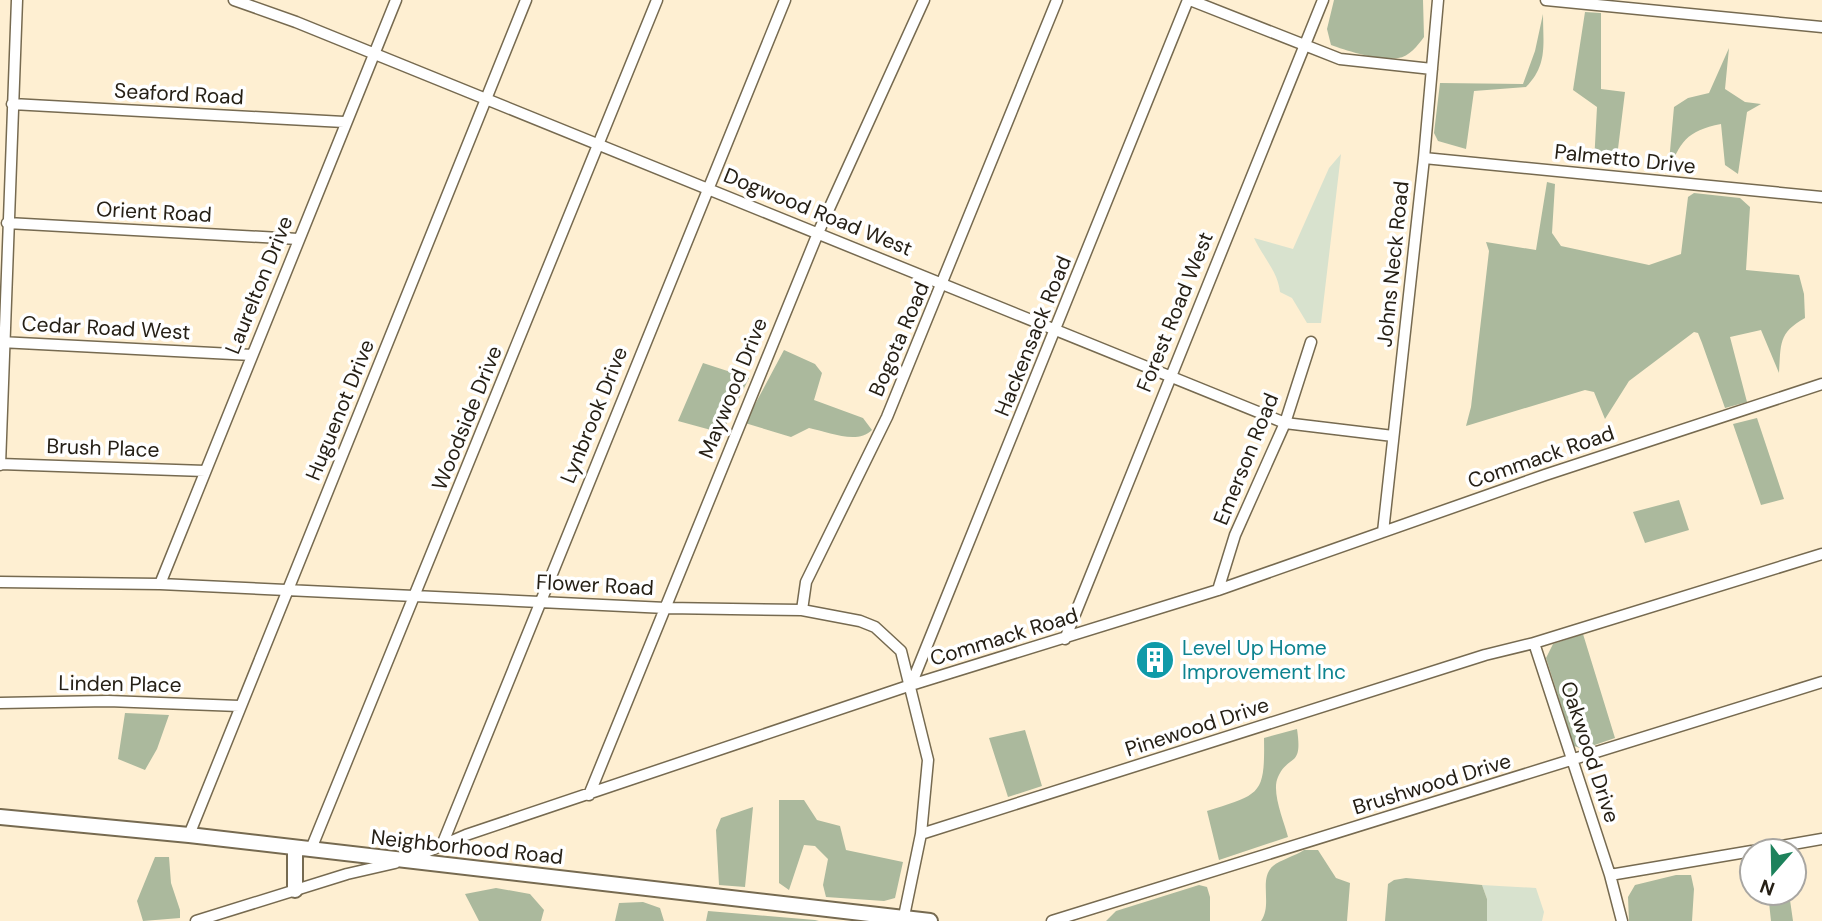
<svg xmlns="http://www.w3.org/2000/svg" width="1822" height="921" viewBox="0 0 1822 921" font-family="'DM Sans',sans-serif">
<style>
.green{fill:#d8e2ce}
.forest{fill:#abb99d}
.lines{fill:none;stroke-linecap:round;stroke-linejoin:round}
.street-casing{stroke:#766a50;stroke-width:13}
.secondary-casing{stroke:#766a50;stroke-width:18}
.street{stroke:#fff;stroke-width:10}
.secondary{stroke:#fff;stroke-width:14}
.labels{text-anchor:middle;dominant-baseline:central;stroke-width:7;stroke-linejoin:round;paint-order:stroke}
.street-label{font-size:21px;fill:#262016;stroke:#fff}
.culture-label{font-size:21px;fill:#0d838f;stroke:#fff;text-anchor:start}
</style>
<rect width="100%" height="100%" fill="#feefd2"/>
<!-- green -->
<path class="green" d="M1341 154 1321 323H1307L1292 298 1280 292C1278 272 1263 257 1254 238L1293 249 1329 168Z
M1482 885 1536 888 1544 912 1542 921H1487V899Z"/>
<!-- forest -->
<path class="forest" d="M1334 0H1423L1424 37C1418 45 1409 57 1398 58 1380 61 1347 51 1331 45L1327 29Z
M1585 12 1601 13V89L1625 92 1616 165 1594 163 1597 107 1573 90Z
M1543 14C1543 44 1548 65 1526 87L1474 91 1466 149 1438 141 1434 133 1440 83 1523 84 1535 51Z
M1729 48 1725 89 1745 102 1761 104 1747 112 1738 174 1725 165 1721 124C1686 131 1680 142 1668 173L1674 107 1688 98 1709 93Z
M1547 182 1555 184 1552 233 1561 246 1649 265 1681 254 1688 197 1694 193 1740 198 1750 207 1746 270 1799 275 1804 294 1805 318C1778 333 1781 344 1779 373L1761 330 1730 337 1747 402 1725 408 1702 343 1698 333 1694 332 1629 381 1605 419 1594 392 1585 390 1466 426 1471 407 1489 251 1486 242 1536 250Z
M784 350 815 364 822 373 814 400 863 418 872 430C857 445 829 432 809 428L791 437 745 423Z
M703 363 749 378 722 433 678 421Z
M1757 418 1784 499 1761 505 1733 424Z
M1679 500 1689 530 1645 543 1633 512Z
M1583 634 1615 738 1583 749 1574 746 1546 658 1553 644Z
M125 713 169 715 157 749 145 770 118 759Z
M1297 729C1303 769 1289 753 1278 777 1271 792 1284 821 1288 837L1219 860 1207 811C1261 794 1265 795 1264 738Z
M1025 730 1042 786 1008 797 989 738Z
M779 800H804L817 820 840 826 846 850 903 862 895 898 884 901 826 897 823 885 828 859 815 846 804 845 789 890 779 883Z
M753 807 745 887 719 885 716 830 721 818Z
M1304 850H1318L1336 878 1350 883 1347 921H1261C1273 904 1258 879 1273 866 1280 860 1295 856 1304 850Z
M155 857H169L171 883 180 910V918L143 921 137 901Z
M1676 875H1691L1694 889 1692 921H1629L1628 897 1635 885Z
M1406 878 1482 885 1487 899V921H1385L1388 884 1394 880Z
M1199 885 1207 887 1210 897V921H1106L1116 911Z
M496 888 530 894 544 910 541 921H479L465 894Z
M1768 893H1789L1793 921H1771Z
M643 902 660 908 664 921H615L619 903Z
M708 911 815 920 819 921H706Z"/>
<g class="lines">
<defs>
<path id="street" d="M234 0 296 22 1285 423 1393 436
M1190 0 1340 59 1432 69
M1546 0 1822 27
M12 104 344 122
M1424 158 1822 197
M7 223 298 239
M0 342 252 355
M0 464 205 471
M0 465 17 0
M1383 532 1424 158 1438 0
M0 582 160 584 666 608 802 610 860 621 875 627 901 651 928 760 921 834 903 921
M160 584 396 0
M1218 590 1235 535 1285 423 1311 342
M802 610 806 582 887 417 1057 0
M1065 639 1323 0
M1534 643 1610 875 1622 921
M911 685 1188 0
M0 703 108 701 239 706
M589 795 818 233 924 0
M921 834 1485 655 1534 643 1822 554
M189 835 526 0
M442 845 785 0
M311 849 657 0
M1753 851 1822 839
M410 859 466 835 911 685 1218 590 1545 475 1822 384
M1610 875 1752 851
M196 921 347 874 395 863
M1052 921 1822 682"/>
<path id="secondary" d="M0 817 189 835 930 921
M295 890V848"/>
</defs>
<!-- street casing -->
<use href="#street" class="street-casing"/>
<!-- secondary casing -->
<use href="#secondary" class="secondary-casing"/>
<!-- street -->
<use href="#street" class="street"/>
<!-- secondary -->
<use href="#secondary" class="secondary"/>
</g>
<!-- icons -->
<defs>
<symbol id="building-disc" viewBox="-11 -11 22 22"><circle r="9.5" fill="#0f9aa8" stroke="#fff"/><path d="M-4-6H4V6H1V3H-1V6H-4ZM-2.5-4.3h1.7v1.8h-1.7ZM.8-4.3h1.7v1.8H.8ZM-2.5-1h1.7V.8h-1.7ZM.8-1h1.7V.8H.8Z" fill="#fff"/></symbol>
</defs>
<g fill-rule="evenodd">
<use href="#building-disc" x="1133" y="638" width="44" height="44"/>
</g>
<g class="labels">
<!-- street labels -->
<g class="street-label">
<text transform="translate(179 94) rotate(3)">Seaford Road</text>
<text transform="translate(1625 159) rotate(6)">Palmetto Drive</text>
<text transform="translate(154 212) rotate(3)">Orient Road</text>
<text transform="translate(818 212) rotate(22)">Dogwood Road West</text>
<text transform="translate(1393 264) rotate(-84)">Johns Neck Road</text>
<text transform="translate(259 285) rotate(-68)">Laurelton Drive</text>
<text transform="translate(1175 312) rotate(-68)">Forest Road West</text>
<text transform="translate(106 328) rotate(3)">Cedar Road West</text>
<text transform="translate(1033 336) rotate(-68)">Hackensack Road</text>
<text transform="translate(899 339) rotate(-67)">Bogota Road</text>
<text transform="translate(733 388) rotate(-68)">Maywood Drive</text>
<text transform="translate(340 410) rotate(-68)">Huguenot Drive</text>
<text transform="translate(594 415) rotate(-68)">Lynbrook Drive</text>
<text transform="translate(467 418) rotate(-68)">Woodside Drive</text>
<text transform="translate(103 448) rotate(2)">Brush Place</text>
<text transform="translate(1541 457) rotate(-19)">Commack Road</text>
<text transform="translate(1246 459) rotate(-68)">Emerson Road</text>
<text transform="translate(595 585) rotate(3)">Flower Road</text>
<text transform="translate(1004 637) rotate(-17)">Commack Road</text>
<text transform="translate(120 684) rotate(1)">Linden Place</text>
<text transform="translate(1197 727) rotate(-18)">Pinewood Drive</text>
<text transform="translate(1590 752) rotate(72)">Oakwood Drive</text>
<text transform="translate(1432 784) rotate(-17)">Brushwood Drive</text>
<text transform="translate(467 847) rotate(6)">Neighborhood Road</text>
</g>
<!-- culture labels -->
<g class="culture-label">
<text x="1182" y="648">Level Up Home<tspan x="1182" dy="24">Improvement Inc</tspan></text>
</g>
</g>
<!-- north arrow -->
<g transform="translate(1773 872) rotate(200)"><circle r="33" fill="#ffffff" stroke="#a8a6a2" stroke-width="2"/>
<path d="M0-5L12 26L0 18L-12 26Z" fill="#1d825c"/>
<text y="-10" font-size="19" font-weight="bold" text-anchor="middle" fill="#262016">N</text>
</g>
</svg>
